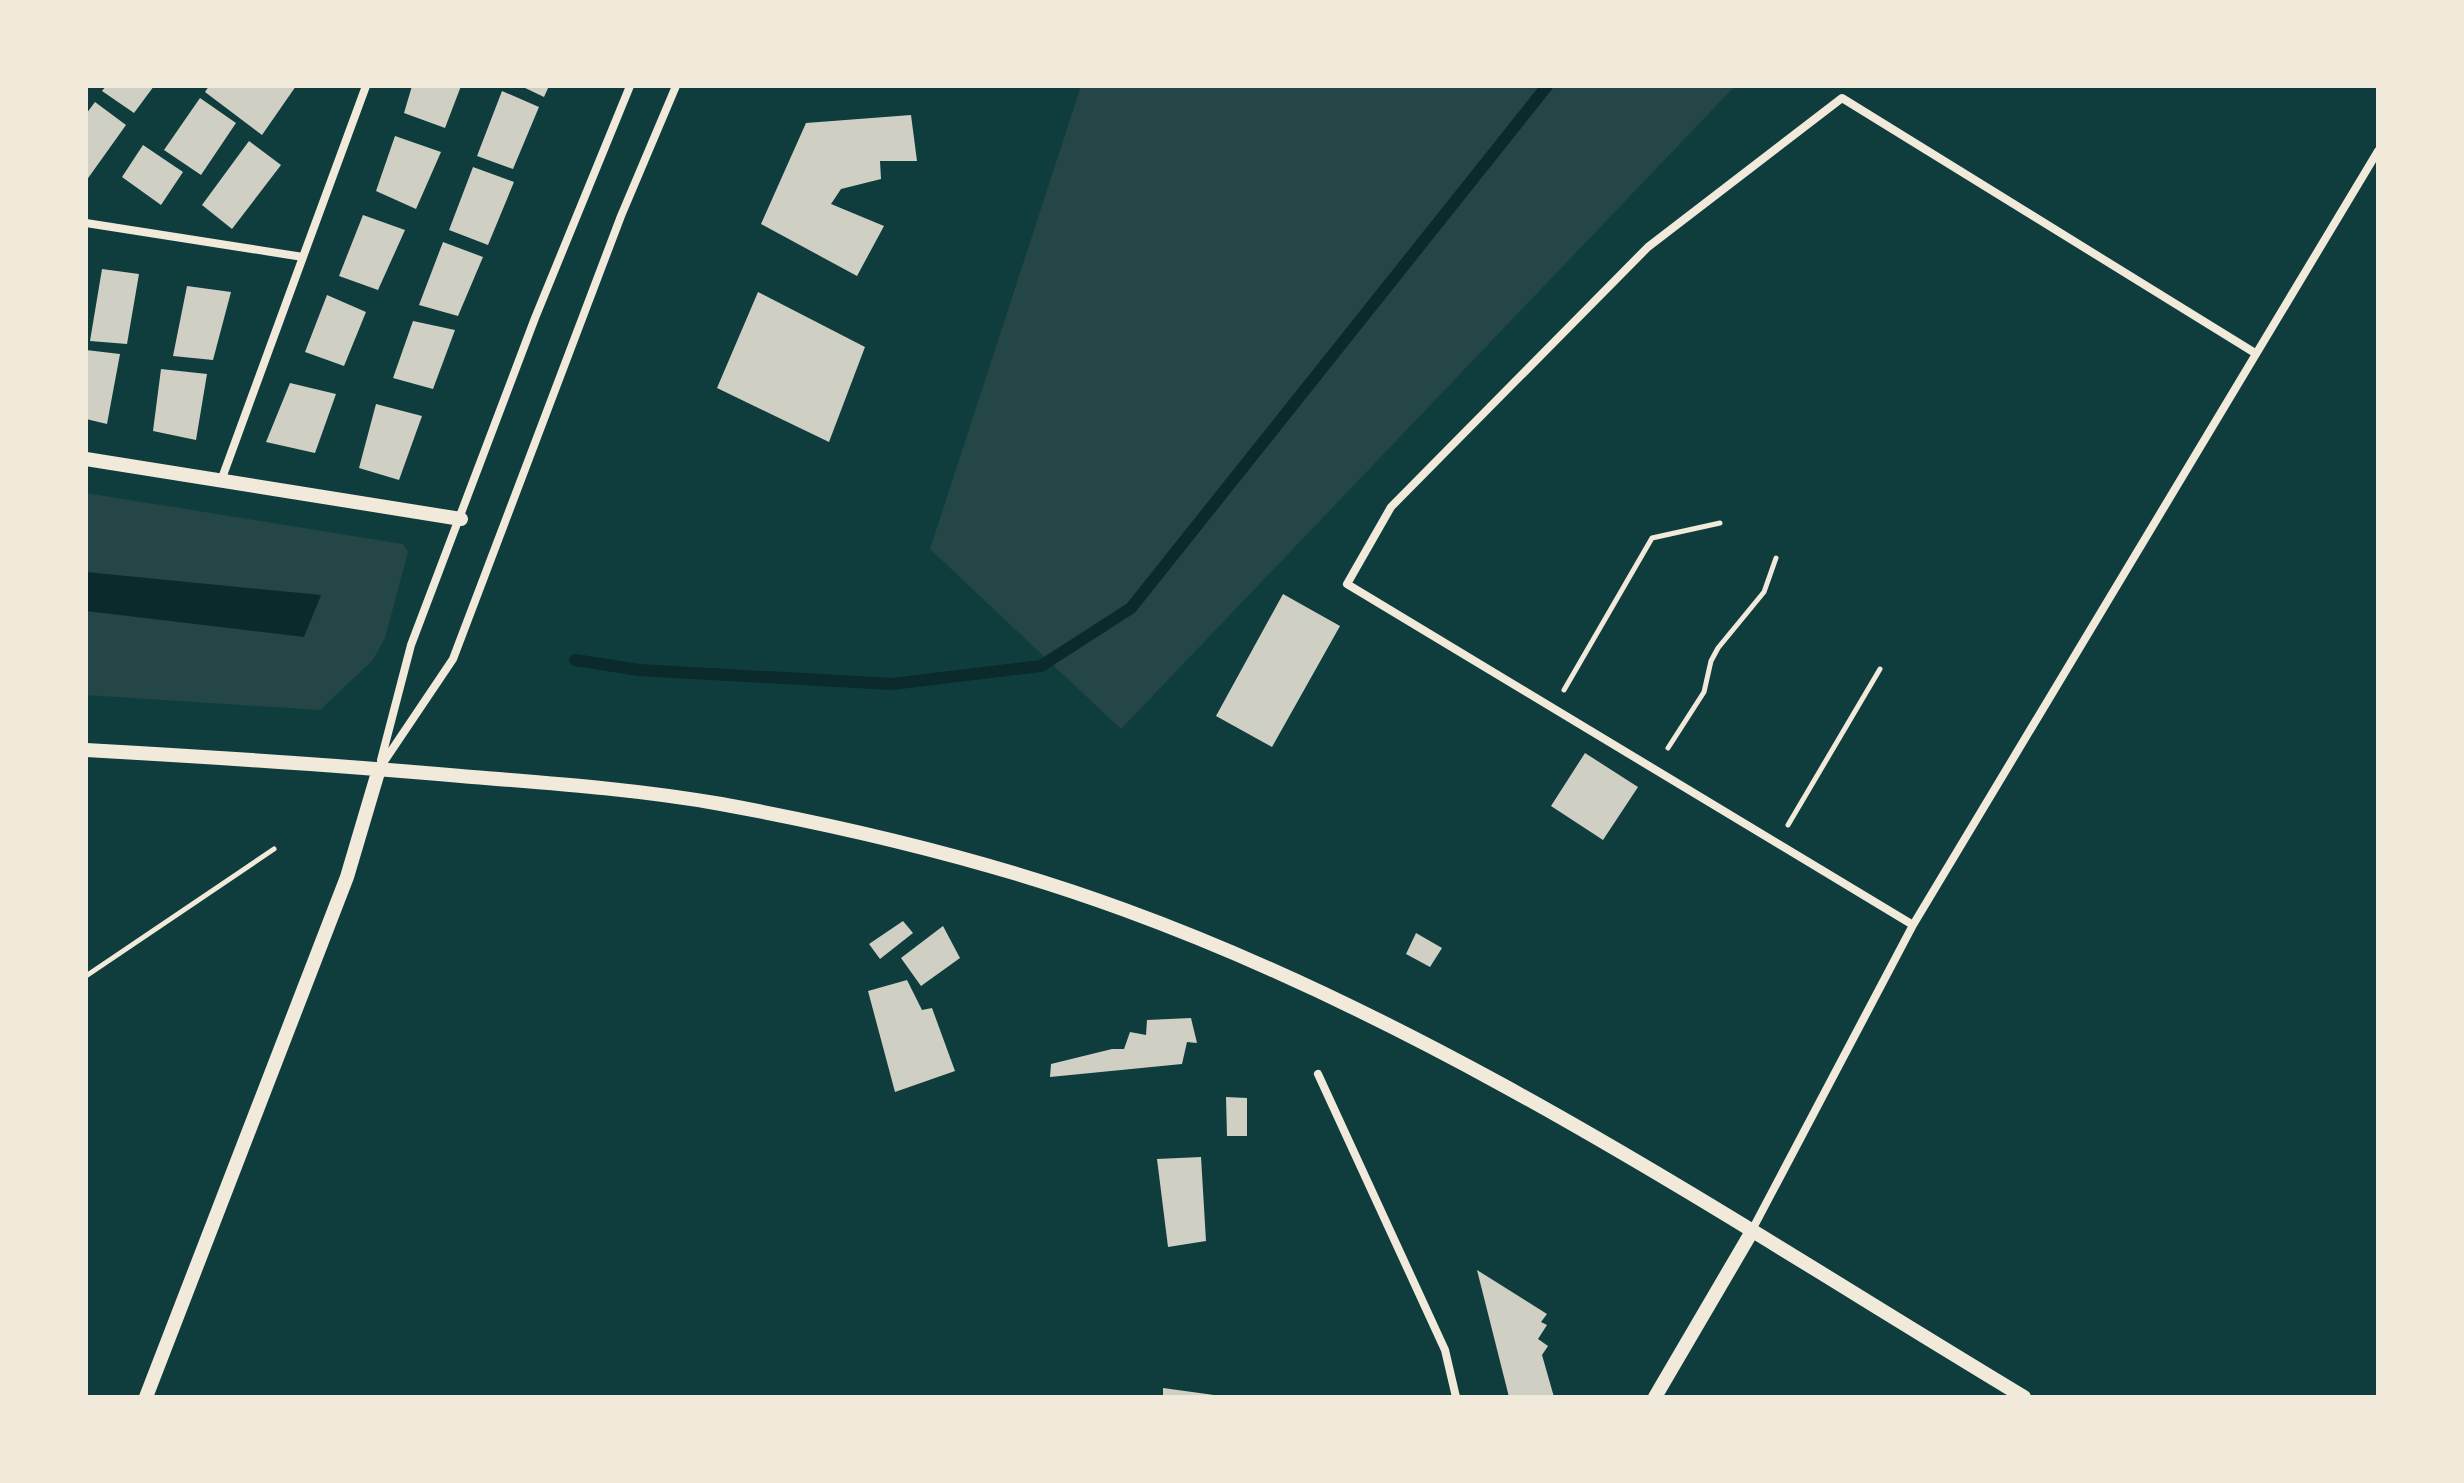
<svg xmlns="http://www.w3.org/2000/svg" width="2464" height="1483" viewBox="0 0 2464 1483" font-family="Overpass,sans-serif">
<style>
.green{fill:#244646}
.water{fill:#0a2a2b}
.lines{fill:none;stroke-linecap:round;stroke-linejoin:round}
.stream{stroke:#0a2a2b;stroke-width:12}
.building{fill:#cfcfc3}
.path{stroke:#f1e9da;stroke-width:5}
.minor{stroke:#f1e9da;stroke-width:8}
.tertiary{stroke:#f1e9da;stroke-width:14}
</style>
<rect width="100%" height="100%" fill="#0f3d3e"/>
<!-- green -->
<path class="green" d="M1081 86H1735L1121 729 930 549Z
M86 493 403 544 408 552 385 638 373 660 320 710 86 695Z"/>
<!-- water -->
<path class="water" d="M86 572 321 595 304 637 86 611Z"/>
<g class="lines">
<!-- stream -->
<path class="stream" d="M575 660 639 670 892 684 1041 666 1131 608 1547 86"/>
</g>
<!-- building -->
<path class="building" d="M106 86H154L134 113 102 91Z
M209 86H296L262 135 205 92Z
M412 86H461L445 128 404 113Z
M521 86H549L544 97Z
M502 91 539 107 513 169 477 156Z
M200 98 236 123 201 175 164 150Z
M95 102 126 125 86 181V114Z
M911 115 917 161H880L881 179 841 189 831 204 884 226 857 276 761 224 806 123Z
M395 136 441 152 416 209 376 191Z
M249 141 281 165 232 229 202 205Z
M143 145 183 172 161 205 122 177Z
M473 167 514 182 488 245 449 230Z
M363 215 405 230 378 290 339 276Z
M443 242 483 257 458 316 419 305Z
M102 269 139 274 127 344 90 341Z
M187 286 231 292 213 360 173 356Z
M758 292 865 347 829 442 717 388Z
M327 295 366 312 344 366 305 352Z
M413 321 455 330 433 389 393 378Z
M86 350 120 354 107 424 86 419Z
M161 369 207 374 196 440 153 431Z
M290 383 336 394 315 453 266 442Z
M376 404 422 416 399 480 359 468Z
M1283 594 1340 626 1272 747 1216 716Z
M1585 753 1638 787 1603 840 1551 806Z
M903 921 913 933 880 959 869 944Z
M943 926 960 958 921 986 901 958Z
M1416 933 1442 948 1430 967 1406 954Z
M907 980 922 1010 932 1008 955 1071 895 1092 868 991Z
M1191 1018 1197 1043 1187 1042 1182 1064 1050 1077 1051 1064 1112 1049H1124L1130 1032 1146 1035 1147 1020Z
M1226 1097 1247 1098V1136H1227Z
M1201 1157 1206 1241 1168 1247 1157 1159Z
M1477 1270 1547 1314 1541 1322 1547 1325 1538 1339 1548 1346 1542 1355 1554 1397H1509Z
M1163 1388 1214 1395V1397H1163Z"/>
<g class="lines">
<!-- path -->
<path class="path" d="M1564 690 1652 538 1720 523
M1668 748 1704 692 1711 661 1718 648 1764 592 1776 558
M1788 825 1880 669
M86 976 274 849"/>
<!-- minor -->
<path class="minor" d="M86 223 303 257 222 478
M303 257 366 86
M381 760 411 645 535 318 630 86
M379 769 453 659 621 216 676 86
M1913 925 1347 584 1391 507 1648 247 1842 98 2255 353
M1318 1074 1445 1350 1456 1397
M1751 1232 1913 925 2378 151"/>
<!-- tertiary -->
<path class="tertiary" d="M86 459 461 519
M86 750C211 757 336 765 461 776 548 783 636 789 721 804 857 829 995 862 1125 910 1446 1027 1733 1222 2024 1397
M146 1397 347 877 379 769
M1655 1397 1751 1233"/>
</g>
<!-- border -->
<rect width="2464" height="1483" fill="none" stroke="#f1e9da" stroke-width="176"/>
</svg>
